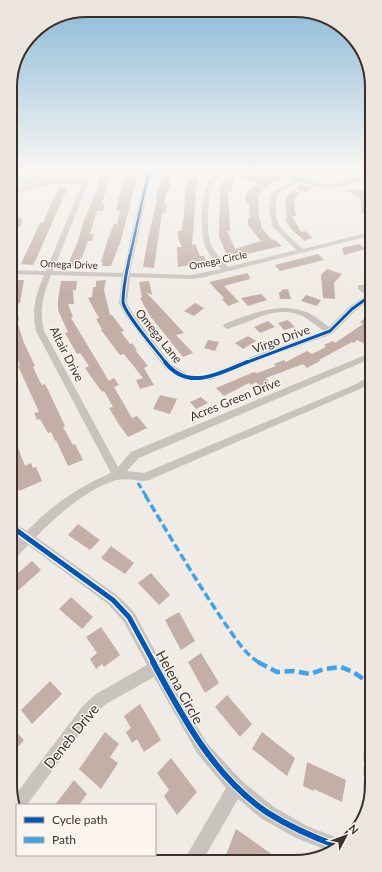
<svg xmlns="http://www.w3.org/2000/svg" width="382" height="872" viewBox="0 0 382 872" font-family="Lato,sans-serif">
<style>
.green{fill:#d1d6bf}
.building{fill:#c3afa7}
.lines{fill:none;stroke-linecap:round;stroke-linejoin:round}
.street{fill:#c9c3be;fill-rule:evenodd}
.quiet-far3{stroke:#3fa3eb;stroke-width:2;stroke-dasharray:4 2;stroke-linecap:butt}
.quiet-far2{stroke:#3fa3eb;stroke-width:3;stroke-dasharray:6 3;stroke-linecap:butt}
.quiet-far1{stroke:#3fa3eb;stroke-width:3.5;stroke-dasharray:8 3.5;stroke-linecap:butt}
.quiet{stroke:#3fa3eb;stroke-width:4.5;stroke-dasharray:10 4.5;stroke-linecap:butt}
.cycleway-far4-casing{stroke:#fbf5ee;stroke-width:4}
.cycleway-far3-casing{stroke:#fbf5ee;stroke-width:5}
.cycleway-far2-casing{stroke:#fbf5ee;stroke-width:6}
.cycleway-far1-casing{stroke:#fbf5ee;stroke-width:8}
.cycleway-casing{stroke:#fbf5ee;stroke-width:8}
.cycleway-far4{stroke:#0057b8;stroke-width:2.5}
.cycleway-far3{stroke:#0057b8;stroke-width:3}
.cycleway-far2{stroke:#0057b8;stroke-width:4}
.cycleway-far1{stroke:#0057b8;stroke-width:5}
.cycleway{stroke:#0057b8;stroke-width:6}
.labels{text-anchor:middle;dominant-baseline:central;stroke-width:3;stroke-linejoin:round;paint-order:stroke}
.far-street-label{font-size:10px;fill:#3b302b;stroke:#fbf5ee}
.street-label{font-size:12px;fill:#3b302b;stroke:#fbf5ee}
.near-street-label{font-size:14px;fill:#3b302b;stroke:#fbf5ee}
.rim{fill:none;stroke:#3b302b;stroke-width:2}
</style>
<rect width="100%" height="100%" fill="#f0ebe5"/>
<!-- green -->
<path class="green" d="M10 171H80V176L75 179 43 181 11 190Z"/>
<!-- building -->
<path class="building" d="M99 171H106L109 179 102 204H105L103 211H97L90 234H94L92 241H88L81 260V256L78 266H67L78 241 83 223 95 194 98 187Z
M130 171H139L120 243 111 266H102L103 262H101L108 239 114 224H117L120 211 116 210 120 194 128 173Z
M163 171H171L170 190H167L164 204 167 205 165 213H162L154 268 143 267 148 238 157 200H156L158 186H160Z
M235 171H275L285 177 266 186 232 174Z
M199 172 195 194H196L192 245 195 244 200 256H204L207 262 178 267 177 247H182L178 238V231H181L184 216 185 190 187 181Z
M234 175 232 191H228L230 231H227L235 249 261 241 248 225V218L250 219 249 203H246L245 195 250 189 258 184 266 186 258 196 259 220H261V227L272 240 274 239 282 246 238 256 237 255 229 257 226 253 219 237 220 190 221 183Z
M300 184 312 187 307 192 296 190Z
M60 187H68L37 257 33 265 21 264 40 223H43L52 201Z
M347 190H370V218L361 212V199Z
M291 191 300 193 294 200 295 207H294L296 216H292L301 232 305 231 313 238 305 240 306 242 291 229 285 219H287L285 199Z
M11 212 23 220 20 227 11 226Z
M359 244 366 249 344 255 342 248Z
M318 254 324 260 280 271 275 265Z
M327 269 342 274 334 283 335 299 323 298 321 275Z
M248 273 250 279 224 286 239 302 228 306 222 299 224 298 209 282Z
M13 280H24L20 303 16 304 19 321H17L24 343 35 366 33 367 39 380 42 385 45 384 48 390 65 426 63 427 73 445 75 444 83 460 68 466 56 440 55 441 51 432 48 433 40 419 37 420 34 413 39 412 18 366 20 365 11 346V288Z
M106 280 104 290 110 315H112L124 331 121 332 130 344 132 343 137 350H135L148 366 144 368 154 385 140 389 136 380 143 378 124 354 120 355 101 330 102 329 96 319 99 318 88 298 92 297 93 287H96V281Z
M61 281H77L76 290H73L74 304H68L73 317 71 318 109 381 114 378 119 385 114 387 132 418 137 416 147 428 128 437 118 423 109 408 113 407 104 391 102 392 85 368 89 366 80 353 77 354 65 333 68 332 58 310V300Z
M149 281 152 295 146 292 184 333 176 335 193 353 183 357 150 316 140 298H142L139 282Z
M288 289 291 299H280L279 292H282L281 290Z
M261 294 267 300 248 306 241 298Z
M306 295 321 300 317 306 301 301Z
M195 303 204 308 194 316 184 311Z
M370 314V338L363 343 357 340 354 343 352 342 319 360 320 361 307 368 303 364 266 378 269 382 260 386 256 382 251 385 249 383 224 396 216 388 254 372 256 373 260 372 276 366 274 364 284 360 286 362 307 351 312 354 326 347 324 345 333 341 335 343 363 324 360 322Z
M288 320 295 327 284 330 278 323Z
M268 321 275 327 260 333 254 327Z
M248 336 256 341 243 349 235 343Z
M208 340 219 342 215 351 204 348Z
M160 395 177 399 170 414 153 409Z
M201 397 208 403 196 409 190 402Z
M11 429 25 466 31 463 33 468 36 467 42 481 19 491 12 474Z
M78 524 100 540 90 550 68 535Z
M111 546 134 563 125 574 101 558Z
M32 561 41 570 12 596V578Z
M151 573 170 595 159 605 138 583Z
M71 597 93 617 82 629 59 609Z
M179 612 195 641 181 650 165 620Z
M101 627 120 655 104 667 102 664 96 669 90 659 97 653 86 637Z
M201 653 219 683 205 693 188 662Z
M50 681 62 694 32 724 21 710Z
M227 695 252 724 240 737 215 707Z
M140 704 161 740 144 752 137 739 132 743 126 732 131 728 124 716Z
M12 728 24 740 12 754Z
M105 732 119 744 110 757 118 763 101 789 79 769Z
M262 732 295 758 287 776 252 749Z
M171 758 197 792 177 815 164 796 169 790 157 773Z
M307 762 346 780 342 802 314 789V791L303 786Z
M74 780 87 794 79 805H55Z
M236 829 280 860H234L226 855Z"/>
<g class="lines">
<!-- street -->
<path class="street" d="M82 171H88L89 181 53 271 123 273 145 175 148 171H154L151 175 130 273 191 275 221 269C215 261 207 253 204 243 200 229 201 189 211 179 217 172 225 171 234 171 228 175 220 175 215 181 207 191 206 233 211 245 215 253 222 260 228 267L296 250 272 226 269 207 272 192 295 180 276 171C292 171 306 181 321 183 339 186 353 178 370 175V179L337 187H320L300 182 278 193C271 226 281 228 303 249L370 232V236L205 277 191 279 130 277 127 303 133 314 171 364 189 375H207L256 355 324 331C315 325 307 317 297 314 273 306 249 323 227 329L223 326 224 324C249 315 276 302 303 311 313 314 321 321 329 327L349 307 366 295 358 289V285H364L370 291V300L355 311 333 333 324 337 262 359 211 380H184L165 368 125 315 119 303 122 277 51 275C43 296 39 309 44 331L118 467 131 452 370 353V359L139 458 127 471 144 473 354 385 370 376V383L360 389 149 480 145 481C137 481 125 478 117 480 89 487 55 517 36 537L118 596 134 612 181 700 207 743 242 781 274 807 307 826 343 840 344 842 329 851 296 838 262 819 238 799 203 860H184L226 788 197 753 154 677 106 704 92 717 27 805H17V812L13 805V798L82 707 96 694 147 665 124 622 108 604 28 545 16 558 12 559V546L19 539 12 533V522L27 531C51 506 78 487 111 473L36 331C31 309 36 295 44 275L11 274V270L46 271 82 183 48 185 11 194V190L48 181 83 179Z"/>
<!-- quiet-far3 -->
<path class="quiet-far3" d="M11 174 33 185"/>
<!-- quiet-far2 -->
<path class="quiet-far2" d="M138 483 146 496"/>
<!-- quiet-far1 -->
<path class="quiet-far1" d="M145 495C171 538 196 581 224 622 234 636 245 655 260 663"/>
<!-- quiet -->
<path class="quiet" d="M258 662 277 672 293 671 310 674 324 669 341 667 353 672 371 684
M366 805V750L372 724"/>
<defs>
<path id="cycleway-far4" d="M130 256 148 175 151 171"/>
<path id="cycleway-far3" d="M130 255C127 270 123 286 123 302 124 313 157 351 166 363
M245 363 330 331 352 309 370 296"/>
<path id="cycleway-far2" d="M165 362C188 392 220 373 247 362"/>
<path id="cycleway-far1" d="M12 527 113 600 129 617 154 663"/>
<path id="cycleway" d="M153 662C183 718 214 777 268 813 290 827 313 837 337 846"/>
</defs>
<!-- cycleway-far4 casing -->
<use href="#cycleway-far4" class="cycleway-far4-casing"/>
<!-- cycleway-far3 casing -->
<use href="#cycleway-far3" class="cycleway-far3-casing"/>
<!-- cycleway-far2 casing -->
<use href="#cycleway-far2" class="cycleway-far2-casing"/>
<!-- cycleway-far1 casing -->
<use href="#cycleway-far1" class="cycleway-far1-casing"/>
<!-- cycleway casing -->
<use href="#cycleway" class="cycleway-casing"/>
<!-- cycleway-far4 -->
<use href="#cycleway-far4" class="cycleway-far4"/>
<!-- cycleway-far3 -->
<use href="#cycleway-far3" class="cycleway-far3"/>
<!-- cycleway-far2 -->
<use href="#cycleway-far2" class="cycleway-far2"/>
<!-- cycleway-far1 -->
<use href="#cycleway-far1" class="cycleway-far1"/>
<!-- cycleway -->
<use href="#cycleway" class="cycleway"/>
</g>
<!-- sky -->
<linearGradient id="sky" x2="0" y2="1"><stop stop-color="#8bbad8"/><stop offset="0.58" stop-color="#f8f6f3"/><stop offset="1" stop-color="#f8f6f3" stop-opacity="0"/></linearGradient>
<rect width="382" height="293" fill="url(#sky)"/>
<g class="labels">
<!-- far-street labels -->
<g class="far-street-label">
<text transform="translate(218 260) rotate(-12)">Omega Circle</text>
<text transform="translate(69 264) rotate(2)">Omega Drive</text>
</g>
<!-- street labels -->
<g class="street-label">
<text transform="translate(159 336) rotate(51)">Omega Lane</text>
<text transform="translate(281 339) rotate(-20)">Virgo Drive</text>
<text transform="translate(67 354) rotate(63)">Altair Drive</text>
<text transform="translate(235 399) rotate(-22)">Acres Green Drive</text>
</g>
<!-- near-street labels -->
<g class="near-street-label">
<text transform="translate(180 687) rotate(61)">Helena Circle</text>
<text transform="translate(71 736) rotate(-51)">Deneb Drive</text>
</g>
</g>
<!-- crop -->
<path d="M0 0H382V872H0ZM87 17H295A70 70 0 0 1 365 87V785A70 70 0 0 1 295 855H87A70 70 0 0 1 17 785V87A70 70 0 0 1 87 17Z" fill="#ece5de" fill-rule="evenodd"/>
<path class="rim" d="M87 17H295A70 70 0 0 1 365 87V785A70 70 0 0 1 295 855H87A70 70 0 0 1 17 785V87A70 70 0 0 1 87 17Z"/>
<!-- legend -->
<rect x="16" y="804" width="140" height="52" fill="#fbf5ee" stroke="#aea6a0"/>
<rect x="24" y="817" width="20" height="6" fill="#0057b8" stroke="#aea6a0"/>
<text x="52" y="824" font-size="12" fill="#3b302b">Cycle path</text>
<rect x="24" y="837" width="20" height="6" fill="#3fa3eb" stroke="#aea6a0"/>
<text x="52" y="844" font-size="12" fill="#3b302b">Path</text>
<!-- north arrow -->
<g transform="translate(346 836) rotate(49)" stroke="#fbf5ee" stroke-width="3" paint-order="stroke">
<path d="M0-3L7 15L0 10L-7 15Z" fill="#3b302b"/>
<text y="-6" font-size="11" font-weight="bold" text-anchor="middle" fill="#3b302b">N</text>
</g>
</svg>
